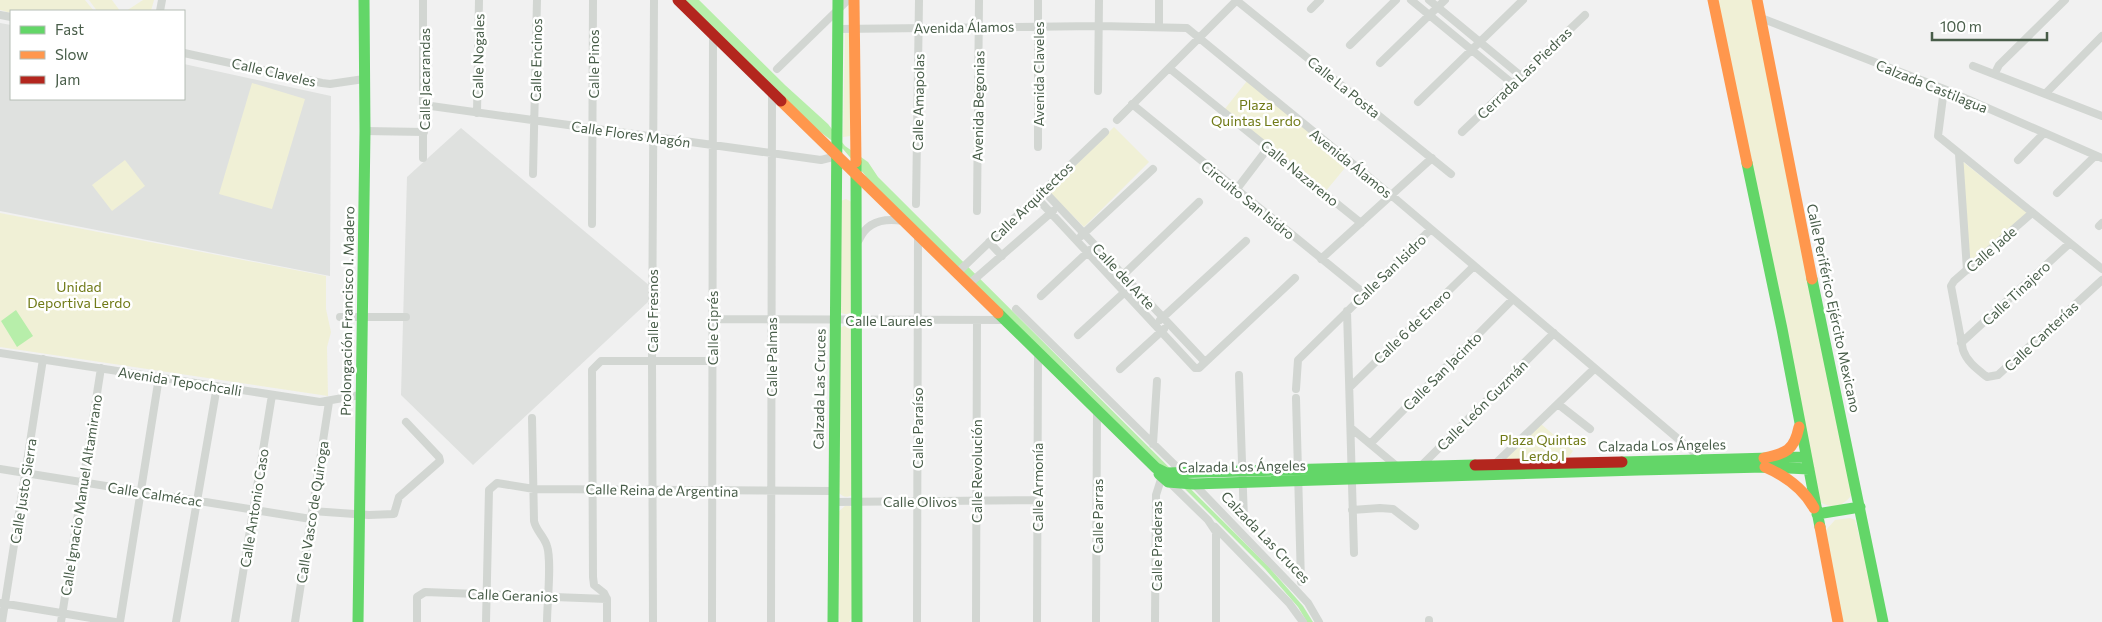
<svg xmlns="http://www.w3.org/2000/svg" width="2102" height="622" viewBox="0 0 2102 622" font-family="Commissioner,sans-serif">
<style>
.education{fill:#dfe1df}
.green{fill:#f0f0d6}
.water{fill:#b7eeaa}
.lines{fill:none;stroke-linecap:round;stroke-linejoin:round}
.street{stroke:#d2d6d2;stroke-width:8}
.fast{stroke:#63d668;stroke-width:11}
.slow{stroke:#ff974d;stroke-width:11}
.jam{stroke:#b3261e;stroke-width:11}
.labels{text-anchor:middle;dominant-baseline:central;stroke-width:5;stroke-linejoin:round;paint-order:stroke}
.street-label{font-size:14px;fill:#485d49;stroke:#fff}
.park-label{font-size:14px;fill:#707a17;stroke:#fff}
</style>
<rect width="100%" height="100%" fill="#f1f1f1"/>
<!-- education -->
<path class="education" d="M0 23 11 25V99H184V64L331 96 330 276 0 211Z
M461 128 650 286 649 301 473 465 401 395 407 177Z"/>
<!-- green -->
<path class="green" d="M0 0H85L94 11 11 13 0 10Z
M89 0H112L120 11H97Z
M143 0H154L151 11H126Z
M1715 0H1756L1855 491C1842 508 1835 510 1815 500Z
M845 33 852 34 850 136 843 137Z
M1247 81 1349 163 1325 192 1224 110Z
M252 83 305 99 272 209 219 194Z
M1114 127 1149 162 1084 227 1049 192Z
M1958 158 2028 213 1968 265Z
M125 160 145 186 112 211 92 185Z
M846 199 852 202 854 309C850 314 847 315 841 313V201Z
M0 213 326 276V309L331 332 327 347 328 396 0 347Z
M846 325 852 327V495C847 498 843 497 839 493L840 328Z
M1541 424 1573 451 1563 464 1498 466Z
M845 506H850L853 510 852 618 849 622H840L839 618 837 517V513Z
M1850 518 1855 520 1882 622H1840L1825 531 1835 520Z"/>
<!-- water -->
<path class="water" d="M685 0H699L785 85 828 124 845 146 868 162 878 177 1269 567 1303 606 1313 622H1307L1298 607 1265 569 1175 479 869 182 865 175 843 149 815 128Z
M16 310 33 336 17 347 1 321Z"/>
<g class="lines">
<!-- street -->
<path class="street" d="M1236 0 1451 174
M1411 0 1513 84
M1429 0 1521 76
M1311 9 1320 0
M160 11 162 0
M0 15 11 17
M1761 18 1944 89 2102 158
M1159 27V0
M837 29 1099 26 1187 28 1391 195 1703 460
M1350 45 1396 0
M184 53 322 83 330 84 364 79
M1380 63 1445 0
M1973 66 2102 116
M1169 68 1361 223
M777 69 848 0
M1995 73 1999 65 2065 0
M1944 89 1938 136 2102 269
M1098 91 1099 0
M2045 94 2102 36
M1418 102 1523 0
M1132 104 1365 294
M424 105 821 160 837 156
M477 113 479 0
M1117 120 1237 0
M365 131 424 132
M1462 132 1585 15
M1038 147V0
M1959 154 1967 270
M423 158V0
M2018 160 2044 133
M533 174 537 0
M1043 190 1205 362
M1236 190 1268 148
M2057 193 2095 156
M1036 197 1195 368H1199L1295 278
M916 204 919 0
M977 211 979 0
M2032 213 1954 281 1951 286 1963 350C1967 362 1977 369 1987 377L1998 375 2102 280
M592 224 593 0
M2099 226 2102 223
M1081 236 1153 169
M859 240C867 221 885 218 903 221
M989 242 1002 256
M1321 259 1432 158
M958 272 1105 132
M1120 278 1199 202
M969 284 1053 211
M1041 296 1090 250
M1016 309 1183 473
M1347 311 1354 553
M340 317H406
M712 319 1006 320
M1160 320 1246 241
M1078 335 1127 290
M1961 343 2070 243
M0 353 320 402 360 395
M1120 369 1164 329
M1239 375 1244 520
M1350 387 1474 266
M1296 389 1298 360 1431 229
M1296 398 1301 582
M1558 404 1590 429
M532 418 534 521C536 531 544 536 547 546 552 561 547 604 547 622
M1351 428 1399 468
M1153 444 1157 381
M1370 444 1513 299
M1493 466 1594 369
M1420 467 1554 333
M0 469 311 519
M1169 482 1208 520 1216 532V622
M1193 483 1295 589 1308 603 1319 622
M833 502 1037 500
M1352 510 1380 508 1393 509 1415 526
M312 511 369 515 394 514 399 497 440 461 439 457 406 422
M1215 527 1289 603 1303 622
M1 603 115 622
M2 622 43 359
M61 622 101 368
M120 622 159 377
M176 622 217 386
M235 622 272 395
M295 622 329 402
M417 622V597L425 592 607 599
M486 622 489 490 497 483 534 489 833 491
M607 622V599L604 593 594 585 593 577 592 370 601 361H712
M653 622 652 361 654 0
M712 622 713 34
M771 622 772 92
M917 622 918 233
M976 622 977 320
M1037 622 1038 352
M1096 622 1097 410
M1155 622 1156 495 1163 473
M1429 622V620"/>
<!-- fast -->
<path class="fast" d="M856 162 857 622
M1747 163 1782 329 1820 527
M1812 279 1883 622
M998 313 1156 468 1166 473 1475 465
M1622 462 1806 457
M1159 474 1168 482 1193 484 1638 470 1765 467 1809 469
M1817 514 1860 507
M358 622 365 131 364 0
M833 622 838 0"/>
<!-- slow -->
<path class="slow" d="M854 0 856 162
M1713 0 1747 163
M1757 0 1812 279
M781 101 998 313
M1764 458C1786 453 1794 451 1799 427
M1765 467C1786 476 1803 488 1814 508
M1820 527 1838 622"/>
<!-- jam -->
<path class="jam" d="M678 0 781 101
M1475 465 1622 462"/>
</g>
<g class="labels">
<!-- street labels -->
<g class="street-label">
<text transform="translate(964 27) rotate(-1)">Avenida Álamos</text>
<text transform="translate(478 56) rotate(-89)">Calle Nogales</text>
<text transform="translate(536 60) rotate(-89)">Calle Encinos</text>
<text transform="translate(593 64) rotate(-90)">Calle Pinos</text>
<text transform="translate(274 72) rotate(13)">Calle Claveles</text>
<text transform="translate(1524 73) rotate(-44)">Cerrada Las Piedras</text>
<text transform="translate(1038 74) rotate(-90)">Avenida Claveles</text>
<text transform="translate(424 79) rotate(-90)">Calle Jacarandas</text>
<text transform="translate(1932 86) rotate(22)">Calzada Castilagua</text>
<text transform="translate(1344 87) rotate(39)">Calle La Posta</text>
<text transform="translate(918 102) rotate(-89)">Calle Amapolas</text>
<text transform="translate(978 106) rotate(-89)">Avenida Begonias</text>
<text transform="translate(631 134) rotate(8)">Calle Flores Magón</text>
<text transform="translate(1351 163) rotate(39)">Avenida Álamos</text>
<text transform="translate(1300 173) rotate(39)">Calle Nazareno</text>
<text transform="translate(1248 200) rotate(39)">Circuito San Isidro</text>
<text transform="translate(1031 202) rotate(-44)">Calle Arquitectos</text>
<text transform="translate(1991 249) rotate(-41)">Calle Jade</text>
<text transform="translate(1389 270) rotate(-44)">Calle San Isidro</text>
<text transform="translate(1124 276) rotate(47)">Calle del Arte</text>
<text transform="translate(2016 293) rotate(-43)">Calle Tinajero</text>
<text transform="translate(1834 308) rotate(78)">Calle Periférico Ejército Mexicano</text>
<text transform="translate(347 311) rotate(-89)">Prolongación Francisco I. Madero</text>
<text transform="translate(652 311) rotate(-90)">Calle Fresnos</text>
<text x="889" y="320">Calle Laureles</text>
<text transform="translate(1412 326) rotate(-44)">Calle 6 de Enero</text>
<text transform="translate(712 328) rotate(-90)">Calle Ciprés</text>
<text transform="translate(2041 336) rotate(-43)">Calle Canterías</text>
<text transform="translate(771 357) rotate(-90)">Calle Palmas</text>
<text transform="translate(1442 371) rotate(-45)">Calle San Jacinto</text>
<text transform="translate(180 381) rotate(9)">Avenida Tepochcalli</text>
<text transform="translate(819 389) rotate(-89)">Calzada Las Cruces</text>
<text transform="translate(1482 405) rotate(-45)">Calle León Guzmán</text>
<text transform="translate(917 428) rotate(-90)">Calle Paraíso</text>
<text transform="translate(1662 445) rotate(-1)">Calzada Los Ángeles</text>
<text transform="translate(1242 466) rotate(-1)">Calzada Los Ángeles</text>
<text transform="translate(976 471) rotate(-90)">Calle Revolución</text>
<text transform="translate(1037 487) rotate(-90)">Calle Armonía</text>
<text transform="translate(662 490) rotate(1)">Calle Reina de Argentina</text>
<text transform="translate(23 491) rotate(-81)">Calle Justo Sierra</text>
<text transform="translate(155 494) rotate(9)">Calle Calmécac</text>
<text transform="translate(81 495) rotate(-81)">Calle Ignacio Manuel Altamirano</text>
<text x="920" y="501">Calle Olivos</text>
<text transform="translate(254 508) rotate(-81)">Calle Antonio Caso</text>
<text transform="translate(312 512) rotate(-81)">Calle Vasco de Quiroga</text>
<text transform="translate(1097 516) rotate(-90)">Calle Parras</text>
<text transform="translate(1266 537) rotate(46)">Calzada Las Cruces</text>
<text transform="translate(1156 546) rotate(-90)">Calle Praderas</text>
<text transform="translate(513 595) rotate(2)">Calle Geranios</text>
</g>
<!-- park labels -->
<g class="park-label">
<text x="1256" y="104">Plaza<tspan x="1256" dy="16">Quintas Lerdo</tspan></text>
<text x="79" y="286">Unidad<tspan x="79" dy="16">Deportiva Lerdo</tspan></text>
<text x="1543" y="439">Plaza Quintas<tspan x="1543" dy="16">Lerdo I</tspan></text>
</g>
</g>
<!-- legend -->
<rect x="10" y="10" width="175" height="90" fill="#ffffff" stroke="#b6beb6"/>
<rect x="20" y="26" width="25" height="8" fill="#63d668" stroke="#b6beb6"/>
<text x="55" y="35" font-size="15" fill="#485d49">Fast</text>
<rect x="20" y="51" width="25" height="8" fill="#ff974d" stroke="#b6beb6"/>
<text x="55" y="60" font-size="15" fill="#485d49">Slow</text>
<rect x="20" y="76" width="25" height="8" fill="#b3261e" stroke="#b6beb6"/>
<text x="55" y="85" font-size="15" fill="#485d49">Jam</text>
<!-- scale -->
<path d="M1932 32v8h115v-8" fill="none" stroke="#485d49" stroke-width="2.5"/>
<text x="1940" y="32" font-size="15" fill="#485d49" stroke="#ffffff" stroke-width="4" paint-order="stroke">100 m</text>
</svg>
